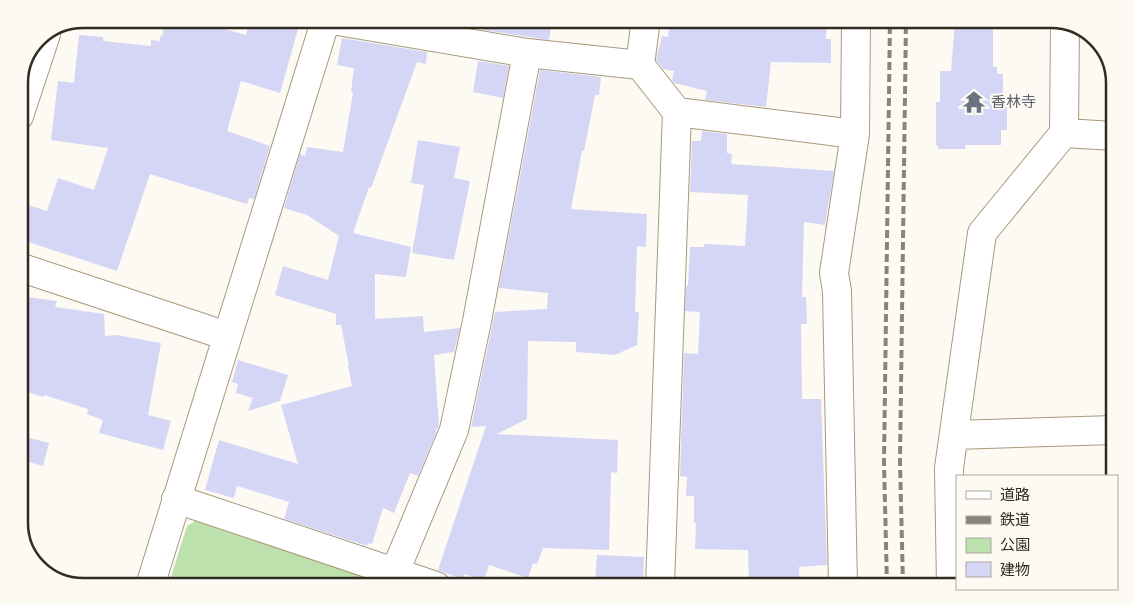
<svg xmlns="http://www.w3.org/2000/svg" width="1133" height="605" viewBox="0 0 1133 605" font-family="Bitter,'Noto Sans JP',serif">
<style>
.green{fill:#bce1ac}
.building{fill:#d5d5f5}
.lines{fill:none;stroke-linecap:round;stroke-linejoin:round}
.minor-casing{stroke:#a9987c;stroke-width:30}
.trunk-casing{stroke:#a9987c;stroke-width:30}
.minor{stroke:#fff;stroke-width:28}
.trunk{stroke:#fff;stroke-width:28}
.rail{stroke:#89837a;stroke-width:4;stroke-dasharray:8 4;stroke-linecap:butt}
.labels{text-anchor:middle;dominant-baseline:central;stroke-width:4;stroke-linejoin:round;paint-order:stroke}
.worship-label{font-size:15px;fill:#5b616d;stroke:#fdfaf4;text-anchor:start}
.rim{fill:none;stroke:#322b20;stroke-width:2.5}
</style>
<rect width="100%" height="100%" fill="#fdfaf4"/>
<!-- green -->
<path class="green" d="M197 520 371 577 377 586H168L187 526Z"/>
<!-- building -->
<path class="building" d="M165 19H204L203 23 246 35 249 19H286L300 22 280 93 241 81 227 131 270 146 254 199 249 198 247 204 150 174 117 271 19 239V222L25 204 47 211 58 178 94 190 108 148 51 140 58 81 74 83 79 35 103 37V41L151 46V40L160 41V36L162 37Z
M485 19H552L549 40 483 30Z
M670 19H827L826 39H831V63L771 62 766 107 705 100 707 91 674 83 672 80 674 71 663 69 656 60 662 36 668 37Z
M987 19V25L993 26V67H997V74H1003V101H1007V130H1001V145H965V149H938V145L936 146V102H940V71H951L955 20Z
M342 38 427 52 426 64 417 62 371 188 369 187 353 233 411 247 406 277 375 274V319L423 316 424 332 460 328 454 352 434 355 439 425 437 429H436V433L418 476 410 473 394 513 383 508 372 544 368 543 367 546 284 519 289 502 237 486 234 498 205 490 219 440 298 464 281 405 352 386 348 366H349L341 325H336V314L275 295 283 266 328 280 339 236 307 215 284 208 300 154 305 156 307 147 343 152 353 93 351 92 354 68 337 65Z
M478 61 509 66 503 98 473 92Z
M540 70 601 77 599 95H595L584 151H582L571 209 647 214 646 247 637 246 635 312H639L637 345 615 355 576 352V342L528 341 527 419 497 434 618 440 617 473 611 472 609 550 543 548 537 564 533 563 528 578 489 565 484 580 464 574 462 579 438 570 486 426 471 427 495 312 547 309 548 293 499 288Z
M702 131 727 134V153L732 154 731 164 834 171 825 225 804 222 802 297H806L807 324H801L802 399H821L827 565 799 567 800 586H749L748 550 695 549 696 523H694V496H686L687 477 680 476 684 353 698 354 700 312 685 311 686 286H688L690 247H704V244L745 246 748 195 690 192 692 141H701Z
M418 140 460 147 454 178 470 181 454 260 412 253 424 185 411 183Z
M19 296 57 301 55 307 104 314 105 336 116 335 161 343 148 415 171 421 163 450 99 433 103 420 87 414 88 409 44 395 43 397 19 389Z
M238 360 288 375 280 401 248 411 253 398 236 393 238 384 232 382Z
M19 435 49 443 43 466 19 459Z
M597 555 644 557 643 586H598V583H595Z"/>
<g class="lines">
<defs>
<path id="minor" d="M326 19 527 53 640 65 677 112 855 134
M640 65 646 19
M1064 133 1114 136
M19 267 227 336
M954 435 1114 430
M176 499 436 586
M150 586 326 19
M389 586 454 430 477 321 527 53
M660 586 677 112
M843 586 837 291 834 273 855 134 856 19
M951 586 949 468 982 233 1064 133 1065 22"/>
<path id="trunk" d="M19 116 46 34"/>
</defs>
<!-- minor casing -->
<use href="#minor" class="minor-casing"/>
<!-- trunk casing -->
<use href="#trunk" class="trunk-casing"/>
<!-- minor -->
<use href="#minor" class="minor"/>
<!-- trunk -->
<use href="#trunk" class="trunk"/>
<!-- rail -->
<path class="rail" d="M887 586 884 462 890 19
M903 586 900 461 906 19"/>
</g>
<!-- icons -->
<defs>
<symbol id="temple-bare" viewBox="-9 -9 18 18"><path d="M0-6L5-2H3V0L6.5 2.5H4V6H1.5V3h-3V6H-4V2.5H-6.5L-3 0V-2H-5Z" fill="#6b7280" stroke="#fdfaf4" stroke-width="2.5" paint-order="stroke"/></symbol>
</defs>
<g fill-rule="evenodd">
<use href="#temple-bare" x="958" y="86" width="32" height="32"/>
</g>
<g class="labels">
<!-- worship labels -->
<g class="worship-label">
<text x="991" y="102">香林寺</text>
</g>
</g>
<!-- crop -->
<path d="M0 0H1133V605H0ZM83 28H1051A55 55 0 0 1 1106 83V523A55 55 0 0 1 1051 578H83A55 55 0 0 1 28 523V83A55 55 0 0 1 83 28Z" fill="#fdfaf4" fill-rule="evenodd"/>
<path class="rim" d="M83 28H1051A55 55 0 0 1 1106 83V523A55 55 0 0 1 1051 578H83A55 55 0 0 1 28 523V83A55 55 0 0 1 83 28Z"/>
<!-- legend -->
<rect x="956" y="475" width="162" height="115" fill="#fdfaf4" stroke="#aca79f"/>
<rect x="966" y="491" width="25" height="8" fill="#ffffff" stroke="#aca79f"/>
<text x="1000" y="500" font-size="15" fill="#322b20">道路</text>
<rect x="966" y="516" width="25" height="8" fill="#89837a" stroke="#aca79f"/>
<text x="1000" y="525" font-size="15" fill="#322b20">鉄道</text>
<rect x="966" y="538" width="25" height="15" fill="#bce1ac" stroke="#aca79f"/>
<text x="1000" y="550" font-size="15" fill="#322b20">公園</text>
<rect x="966" y="562" width="25" height="15" fill="#d5d5f5" stroke="#aca79f"/>
<text x="1000" y="575" font-size="15" fill="#322b20">建物</text>
</svg>
